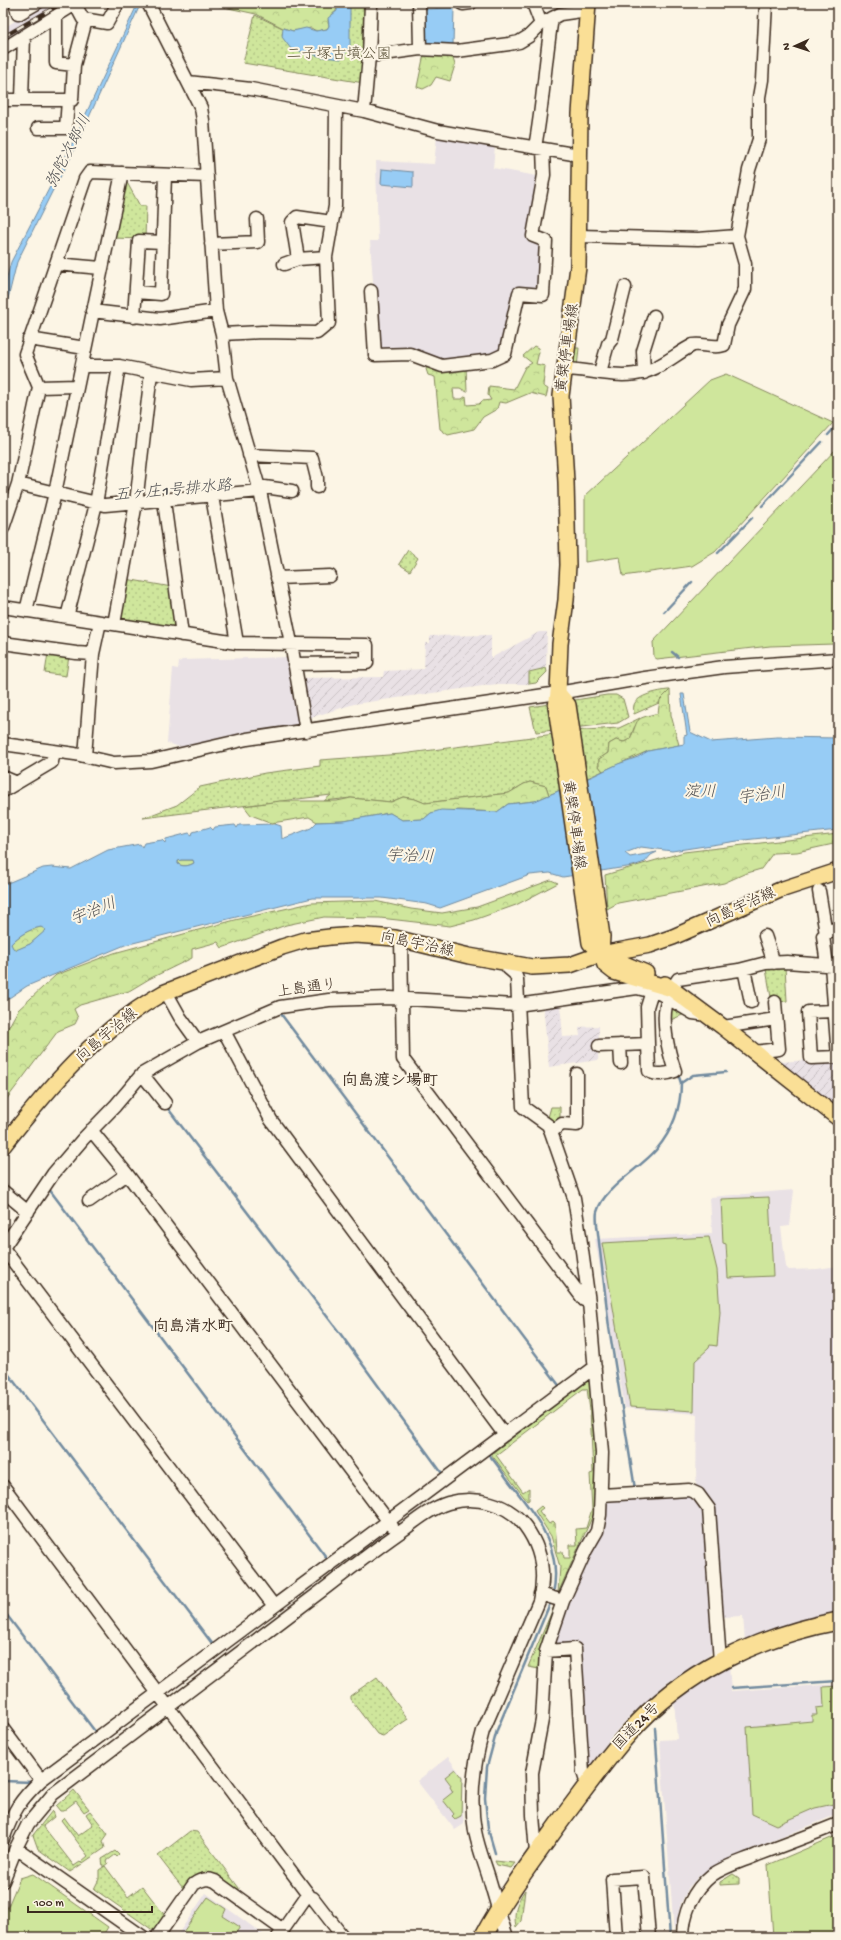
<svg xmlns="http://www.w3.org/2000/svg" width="841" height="1940" viewBox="0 0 841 1940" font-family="'Gochi Hand','Klee One',sans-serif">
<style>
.built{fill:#e9e1e5}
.industrial{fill:url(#industrial-furrows)}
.grass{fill:url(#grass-dots);stroke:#85885d}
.forest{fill:url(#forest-crowns);stroke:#85885d}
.garden{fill:#cfe69c;stroke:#85885d}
.water{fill:#97ccf5;stroke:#728b9f;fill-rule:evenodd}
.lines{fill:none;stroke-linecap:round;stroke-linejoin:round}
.stream{stroke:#728b9f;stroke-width:2.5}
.minor-casing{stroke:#3b2a1e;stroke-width:15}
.major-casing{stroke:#3b2a1e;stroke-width:18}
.highway-casing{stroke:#3b2a1e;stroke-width:20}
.minor{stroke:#fcf5e5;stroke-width:12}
.major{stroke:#fadf96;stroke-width:15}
.highway{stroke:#fadf96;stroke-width:17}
.rail-casing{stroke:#3b2a1e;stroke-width:4}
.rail{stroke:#fcf5e5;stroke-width:2.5;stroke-dasharray:8;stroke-linecap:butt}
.labels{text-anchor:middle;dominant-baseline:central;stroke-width:4;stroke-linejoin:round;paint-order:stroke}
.park-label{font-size:15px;fill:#595037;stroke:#fcf5e5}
.street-label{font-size:15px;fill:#3b2a1e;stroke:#fcf5e5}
.water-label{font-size:16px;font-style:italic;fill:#525254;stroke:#fcf5e5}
.neighbourhood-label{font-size:16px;font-weight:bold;fill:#3b2a1e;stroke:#fcf5e5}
</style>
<defs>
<pattern id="industrial-furrows" width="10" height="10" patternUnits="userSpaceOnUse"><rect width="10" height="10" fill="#e9e1e5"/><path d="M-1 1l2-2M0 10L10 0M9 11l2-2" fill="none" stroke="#c9c1c4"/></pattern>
<pattern id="grass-dots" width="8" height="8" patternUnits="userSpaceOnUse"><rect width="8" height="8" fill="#cfe69c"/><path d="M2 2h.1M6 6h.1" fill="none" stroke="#b3c586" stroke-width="1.8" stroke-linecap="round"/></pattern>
<pattern id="forest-crowns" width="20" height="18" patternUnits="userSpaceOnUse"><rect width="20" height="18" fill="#cfe69c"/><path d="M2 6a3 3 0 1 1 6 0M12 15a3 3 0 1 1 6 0" fill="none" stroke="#b3c586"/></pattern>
</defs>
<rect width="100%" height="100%" fill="#fcf5e5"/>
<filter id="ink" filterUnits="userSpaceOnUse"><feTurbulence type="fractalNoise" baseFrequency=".025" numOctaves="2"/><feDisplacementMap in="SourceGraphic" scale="8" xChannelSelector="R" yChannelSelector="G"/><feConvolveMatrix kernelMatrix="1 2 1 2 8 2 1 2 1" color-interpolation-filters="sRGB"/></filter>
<g filter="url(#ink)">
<!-- built -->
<path class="built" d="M47 3H71L3 43V28Z
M437 136 495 145 493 168 542 177 530 238 543 243 541 290H523L501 351 489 356 442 362 378 349 370 241H378L376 161 434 164Z
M291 657 299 724 250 731 180 747 167 743 173 668 178 669 179 662 182 660Z
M794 1190 790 1226 781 1227 786 1267 789 1270 817 1269 838 1266V1615L789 1624 745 1642 743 1616 721 1617 713 1504 702 1488 696 1487 697 1414 625 1408 595 1239 712 1233 710 1197Z
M691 1492 705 1508 712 1651 710 1655 667 1683 629 1717 612 1736 586 1772 577 1646 553 1647 604 1497Z
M835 1628H838V1677Z
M729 1664 731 1691 838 1684V1814L725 1860 700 1875 689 1887 681 1903 674 1933 660 1740 677 1739 674 1700Z
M448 1757 463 1778 462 1803 464 1824 455 1830 417 1781Z
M206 1893 267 1937H176Z"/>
<!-- industrial -->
<path class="industrial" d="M539 632H547L546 668 529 672V684H497L354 704 306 719 300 678 383 677 384 671 424 669 425 643H430V636L491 635V658Z
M560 1003 563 1037 580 1036 579 1027 599 1026 598 1060 549 1067 543 1005Z
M838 1058V1110L780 1062Z"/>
<!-- grass -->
<path class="grass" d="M346 3H366L364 83 243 63 255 15 293 33 334 31Z
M125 179 140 206H146L145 239 112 238Z
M568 348H579L577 368H565Z
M408 550 418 558 410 571 399 564Z
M126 579 172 587 178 625 175 628 120 620Z
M48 653 69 656 66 676 45 673Z
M546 668 547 672 536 683 529 684V672Z
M668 690H670L659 703 634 714C634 711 633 707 634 705 637 695 659 691 668 690Z
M607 695H616L623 699 628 717 618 723 536 732 530 707Z
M640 718 634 728 630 739 624 742 616 740 609 744 608 753 599 759V766L603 771 549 795 546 786 530 782 524 784 509 793 425 803 415 799 403 797 391 802 351 798 324 801 331 795 143 818 177 805 200 787 265 773 320 766V760L402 754 585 730 619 728Z
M785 967 787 1001 772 1003 766 969Z
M667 1004 687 1013 666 1022Z
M551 1107H560V1121L554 1122 553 1124 547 1121Z
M555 1604 556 1606 539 1669 528 1667Z
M377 1677 408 1719 383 1736 377 1734 350 1699V1696Z
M74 1790 89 1809 84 1812 76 1801 63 1811H60L56 1806Z
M52 1811 54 1817 43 1826 74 1866 80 1862 82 1864 70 1872 38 1849 33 1835Z
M90 1811 108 1834 103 1841 105 1848 83 1863 82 1861 88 1856 61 1820 64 1817 78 1836 93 1825 86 1814Z
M190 1831 197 1832 239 1888V1892L219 1879 186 1888 182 1887 158 1856Z
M495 1861 514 1863H515L511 1868 497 1865Z
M105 1866 128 1897 142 1886 166 1917 154 1931 94 1889 99 1879V1870Z
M733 1874 739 1878V1884L720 1885V1882Z
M525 1890 521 1921 516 1927C513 1911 517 1902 525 1890Z"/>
<!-- forest -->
<path class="forest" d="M217 3H337C337 16 333 11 328 20L329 26 327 29 316 31 311 28 293 31 283 28 256 14 219 6Z
M424 54 452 55 455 65 450 81 436 77 431 85 423 89 417 87Z
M534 346 538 348 539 352 536 364 545 366 543 386 548 389 546 397 530 393 506 403 499 402 497 409 483 417 474 429 448 435 440 429 435 377 428 375 426 369 428 365 466 366 467 392 460 388H453L454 399H462L466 396 467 405 479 404 482 401 491 400 488 395 489 386 514 389 525 367 532 363 523 356Z
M670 690 671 715 679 745 648 751 603 771 599 766V759L608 753 609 744 616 740 624 742 630 739C640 717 632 720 658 713L660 700Z
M530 782 546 786 549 795 535 801 508 804 497 812 458 810 431 813 424 819 402 820 390 813 344 821 317 822 309 817 272 823 251 815 244 806 280 801H337L351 798 391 802 403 797 415 799 425 803 509 793 524 784Z
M838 834V843L797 852 773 853 761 869 744 874 724 883 618 903 607 909 605 875 684 852Z
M181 860H193L194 863C189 866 183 867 178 864V861Z
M551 880 558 883 516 905 474 920 450 926 380 918 324 917 286 925 222 948 218 942 192 949V958L149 979 129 991 80 1005 74 1009 78 1018 75 1024 58 1031 3 1104V1037L18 1010 56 975 114 953 235 920 311 903 375 901 411 909 442 913 477 907Z
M41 927 46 928 47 930 30 944 16 951 12 948 11 944C19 935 30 929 41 927Z
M593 1379 597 1455 594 1513 558 1593 560 1567 551 1536 535 1511 541 1506 543 1508 539 1511 549 1524 553 1521 555 1523 557 1552H563L564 1558H570V1545H577L576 1529 586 1528 592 1509 590 1474 593 1473 590 1410 587 1389H583L496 1455 523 1492 529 1488V1500L527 1501 491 1454 586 1381Z
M115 1851 119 1855 117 1857 115 1855 107 1861 108 1863 103 1867 102 1859Z"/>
<!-- garden -->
<path class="garden" d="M726 374 833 423 715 552 692 566 623 576 620 557 585 562V496L710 380Z
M838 447V642L834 644 770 646 657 659 654 657 653 642Z
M769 1197 773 1276 728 1278 726 1244 723 1243 721 1199Z
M709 1237 717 1270 720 1312 717 1346 710 1345 709 1348 695 1361 694 1411 630 1407 602 1243Z
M838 1686V1803L815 1808 776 1825 752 1814 747 1727 812 1721V1715H817L816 1708 824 1707 823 1687Z
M455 1769 462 1778 461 1816 455 1819 452 1816 454 1814 443 1800 453 1792 450 1787 451 1785 445 1777Z
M838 1835V1937H773L768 1865Z
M33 1874 108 1927 102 1937H3V1918L20 1878Z
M208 1897 226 1909 223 1916 240 1927 233 1937H189L183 1932Z"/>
<!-- water -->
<path class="water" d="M138 3H141L69 161 53 190 17 262 3 319V292L11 262 68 152Z
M337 3H350V47L341 59 323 57 291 49 282 37 283 28 293 31 306 28 316 31 327 29 329 26 328 18 337 11Z
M454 8 453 45 429 44 425 40 424 9Z
M382 169 413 172V187L381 184Z
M681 694H684L690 732 711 742 777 737 838 738V830L744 840 672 851 641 847 625 853 630 857 657 852 651 855 645 862 633 866 563 877 550 873 530 875 440 908 427 904 382 898H312L125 945 27 986 3 1002V885L43 868 52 867 71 869 108 850 140 844 142 847 144 843 162 840 165 843 166 839 189 833 192 835 193 832 210 827 213 830 215 827 235 825 237 828 239 825 275 824 281 826 282 839 311 828 317 822 344 821 390 813 402 820 424 819 431 813 441 810 497 812 508 804 535 801 593 776 618 764 638 757 648 751 684 744V736L687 735ZM181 860H193L194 863C189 866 183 867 178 864V861ZM41 927 46 930 30 944 16 950 13 948 11 944C19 935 30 929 41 927Z"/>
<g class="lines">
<!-- stream -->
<path class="stream" d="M828 435 838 424
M762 506 822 442
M718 553 752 518
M664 612 692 582
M672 652 678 657
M281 1014 561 1388
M678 1074 681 1083
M166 1106 339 1332 444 1476
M49 1189 329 1561
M3 1367 214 1646
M487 1453C495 1460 503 1474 511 1484 537 1518 563 1548 553 1594
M635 1489 609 1327 597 1225C597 1221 596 1216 597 1212 603 1188 641 1168 656 1150 673 1130 681 1108 681 1083L693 1075 726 1072
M3 1610 97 1734
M732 1688 838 1681
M655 1728 670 1937
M3 1781 32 1782
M3 1849 6 1842
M495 1853 488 1829 485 1798 487 1767 497 1730 551 1601"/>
<defs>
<path id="minor" d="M15 3 18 14 37 3
M148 3 201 108 203 120 216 311 222 334 227 378 260 491 291 643 306 731
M419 3 420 49
M461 3 463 4 471 3
M533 3 541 24
M75 4 83 19 107 23 118 3
M56 16V63L74 65
M3 49 77 3
M369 56 371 3
M188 82 251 89 364 111 438 131 579 155
M22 99 24 36
M3 100H72L74 65 86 20
M364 111 369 56 420 49 457 51 509 44 519 42 529 36 541 24 560 14 588 10
M38 128H66L68 100
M535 147C543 105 545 61 552 18
M579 236 698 239 737 236
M211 244 258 242 257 219
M326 257 298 259 292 222 297 217 332 222
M56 264 101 268
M284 264 298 259
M371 291 375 355 410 354 442 366 492 360 505 354 519 293 543 295 546 241 533 236 544 175 543 149
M136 292 161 294 165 175
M92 311 160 319 216 311
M134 317 139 241 163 242
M222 334 262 332 317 333 329 323 326 257 335 206 336 106
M29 339 85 348
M82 366H119L191 380 227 378
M564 369C590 369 618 380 644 372 661 368 677 353 693 345 703 343 714 349 724 345L728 325 745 289V264L737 236 749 170 759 139V97L762 80 766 3
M600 372 608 344 612 339 625 287
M644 373 643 351 654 316
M39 387 77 386
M249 455 312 458 317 478V487
M18 484 105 505 260 491
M258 486 292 491
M212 496 237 643
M164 501 182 635
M3 528 18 484 39 387 25 354 85 179 90 172 207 176
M277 578 330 576
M3 607 237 643 367 645V663L294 664
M26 611 55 493 122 173
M67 617 96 504 119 366
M114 624 136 503 151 373
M3 643 76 653 93 654
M3 744 75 754 114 763 151 761 247 739 558 693 645 678 724 667 838 659
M85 756 93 654 100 622
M3 777 17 783
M3 791 52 762 54 751
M819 891 826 934
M765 936 774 963
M401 939 403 1059 584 1300 589 1302
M508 963V968L515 974 517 979 523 1107 548 1125 551 1132 574 1198 580 1236 589 1302 602 1453 600 1515 597 1531 586 1550 563 1601 546 1651 542 1720 532 1773 533 1815 536 1853
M827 965 823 936 838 927
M831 965 838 1057 811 1058 808 1012 835 1011
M744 969 751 1002
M672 989 678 979 739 970 766 963 787 962 838 966
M166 992 180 1017 198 1042
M723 1027 776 1019
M224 1031 271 1120 504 1434
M648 1044 649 1071C655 1076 668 1074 675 1071 669 1054 659 1015 669 998
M620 1045 621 1063
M599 1046 648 1044 647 1007 652 991
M754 1052 779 1049 775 1002
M142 1074 165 1103
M91 1130 127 1174 392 1526
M551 1132 562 1124 577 1125V1074
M3 1191 28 1212
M89 1201 127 1174
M3 1248 53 1174 83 1139 115 1106 142 1074 198 1042 280 1007 329 1000 390 998 517 1005 637 988 661 994 693 1013 700 1014
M3 1248 274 1606
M3 1486 308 1894 278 1937
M601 1495 689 1490 698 1494 709 1509 720 1662
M540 1594 563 1601
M546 1651 575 1649 583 1772 587 1784
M3 1729 41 1780
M3 1839C14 1810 19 1801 41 1780L595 1367
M16 1848 143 1937
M3 1881 16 1848 28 1824 53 1794C144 1726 234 1657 324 1589 351 1568 378 1547 406 1528 419 1518 432 1508 448 1503 475 1495 508 1503 525 1526 542 1549 546 1573 539 1601L483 1731C474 1763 469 1797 475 1831 478 1847 484 1862 489 1878 495 1898 500 1917 507 1937
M313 1898 343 1937
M157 1937 194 1884C202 1879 207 1878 215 1881L283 1930
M616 1937 612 1879 644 1877 649 1937
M683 1937C683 1913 693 1890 712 1875 725 1866 743 1861 757 1855 784 1845 811 1835 838 1824"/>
<path id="major" d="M588 3 580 114 578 267 561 396 566 482 568 565 566 600 560 644 558 693 556 707 590 943 601 954 605 965 614 972 672 989
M558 693 568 705 602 936 601 954
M601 954 646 973
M665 984 723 1027 838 1118
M3 1146C48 1089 98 1029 163 993L282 947 305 940 330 937 356 935 395 938 469 956 532 967 570 965 601 954 650 945 673 937 780 890 838 871"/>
<path id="highway" d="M483 1937C506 1895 534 1858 562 1819 584 1790 605 1760 629 1733 682 1672 759 1636 838 1621"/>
</defs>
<!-- minor casing -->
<use href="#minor" class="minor-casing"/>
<!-- major casing -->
<use href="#major" class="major-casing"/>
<!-- highway casing -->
<use href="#highway" class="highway-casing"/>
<!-- minor -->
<use href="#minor" class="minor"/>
<!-- major -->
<use href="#major" class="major"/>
<!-- highway -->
<use href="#highway" class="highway"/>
<defs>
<path id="rail" d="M3 37 62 3"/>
</defs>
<!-- rail casing -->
<use href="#rail" class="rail-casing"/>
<!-- rail -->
<use href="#rail" class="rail"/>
</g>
</g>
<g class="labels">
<!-- park labels -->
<g class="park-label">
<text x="339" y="55">二子塚古墳公園</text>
</g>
<!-- street labels -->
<g class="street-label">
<text transform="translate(568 348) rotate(-82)">黄檗停車場線</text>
<text transform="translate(573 825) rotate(82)">黄檗停車場線</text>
<text transform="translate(741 908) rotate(-25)">向島宇治線</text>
<text transform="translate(417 945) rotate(12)">向島宇治線</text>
<text transform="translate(307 989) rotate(-8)">上島通り</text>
<text transform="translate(107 1036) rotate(-40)">向島宇治線</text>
<text transform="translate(637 1727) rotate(-46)">国道24号</text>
</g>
<!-- water labels -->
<g class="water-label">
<text transform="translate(70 152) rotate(-63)">弥陀次郎川</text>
<text transform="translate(173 492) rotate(-5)">五ヶ庄1号排水路</text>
<text x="700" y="793">淀川</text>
<text transform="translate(762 797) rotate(-8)">宇治川</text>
<text transform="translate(410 858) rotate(2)">宇治川</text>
<text transform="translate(94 913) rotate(-22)">宇治川</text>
</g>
<!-- neighbourhood labels -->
<g class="neighbourhood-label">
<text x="390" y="1082">向島渡シ場町</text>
<text x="193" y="1328">向島清水町</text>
</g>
</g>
<!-- margin -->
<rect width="841" height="1940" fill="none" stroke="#fcf5e5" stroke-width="16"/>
<rect x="8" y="8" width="825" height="1924" fill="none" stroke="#3b2a1e" stroke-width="1.5" filter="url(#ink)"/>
<!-- north arrow -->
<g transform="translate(795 46) rotate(267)" stroke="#fcf5e5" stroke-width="3" paint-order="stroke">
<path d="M0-3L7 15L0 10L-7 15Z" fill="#3b2a1e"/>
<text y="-6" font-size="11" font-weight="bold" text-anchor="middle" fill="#3b2a1e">N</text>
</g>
<!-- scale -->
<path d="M28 1906v6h124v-6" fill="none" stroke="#3b2a1e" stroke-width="2"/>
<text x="34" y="1906" font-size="12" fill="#3b2a1e" stroke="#fcf5e5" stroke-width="3" paint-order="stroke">100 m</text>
</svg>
